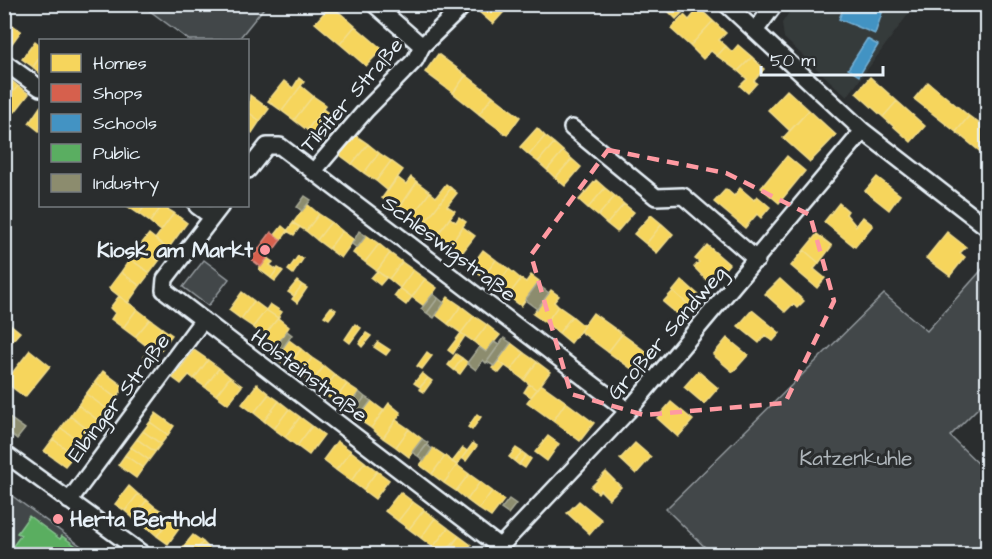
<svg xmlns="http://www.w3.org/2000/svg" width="992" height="559" viewBox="0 0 992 559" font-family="'Architects Daughter',sans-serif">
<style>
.built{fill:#363a3b}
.green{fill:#424648;stroke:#959ca0;stroke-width:1.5}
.homes{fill:#f6d55c;stroke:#f2dd8b;stroke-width:1.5}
.shops{fill:#d6604d;stroke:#db8c80;stroke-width:1.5}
.schools{fill:#4393c3;stroke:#74afd3;stroke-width:1.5}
.public{fill:#5aae61;stroke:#85c28e;stroke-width:1.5}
.industry{fill:#8c8c6e;stroke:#a8aa97;stroke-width:1.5}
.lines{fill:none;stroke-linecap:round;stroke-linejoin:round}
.street-casing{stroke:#e8f1f8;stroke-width:20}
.street{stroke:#2a2d2e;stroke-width:15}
.marked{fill:none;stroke:#ff9aa2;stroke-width:4.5;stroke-dasharray:12 8;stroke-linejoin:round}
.poi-dot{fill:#ff9aa2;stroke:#2a2d2e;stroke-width:2}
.labels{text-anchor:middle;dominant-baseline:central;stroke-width:6;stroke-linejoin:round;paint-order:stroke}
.street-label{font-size:21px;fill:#e8f1f8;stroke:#2a2d2e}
.poi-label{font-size:21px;font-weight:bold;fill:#e8f1f8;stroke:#2a2d2e;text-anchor:end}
.park-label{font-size:21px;fill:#aeb5ba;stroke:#2a2d2e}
</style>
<rect width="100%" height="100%" fill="#2a2d2e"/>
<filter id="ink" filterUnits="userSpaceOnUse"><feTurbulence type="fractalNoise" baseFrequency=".0167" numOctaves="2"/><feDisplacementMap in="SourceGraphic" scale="12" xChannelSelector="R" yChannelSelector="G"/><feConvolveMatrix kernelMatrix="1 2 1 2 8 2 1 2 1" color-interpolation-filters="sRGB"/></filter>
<g filter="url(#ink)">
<!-- built -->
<path class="built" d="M794 5H915L847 97 784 38 782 23Z"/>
<!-- green -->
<path class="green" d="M258 4 263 9 238 40H189L142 5Z
M204 260 229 279 208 306 183 287Z
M987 264V399L950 436 987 472V554H712L666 509 884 294 927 331Z
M4 490 92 554H5Z"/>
<!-- homes -->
<path class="homes" d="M486 4H511L493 24 479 12Z
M666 4H681L683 7 679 11 682 13 676 19 667 10 669 7Z
M331 5 355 26 340 44 315 23Z
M699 8 713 21 690 46 671 29 684 15 689 20Z
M713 21 726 33 719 40 726 46 717 56 711 51 703 59 690 46Z
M11 24 21 31 8 49 4 46V33Z
M355 26 382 49 366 66 340 44Z
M35 41 40 45V57L33 67 22 59Z
M738 45 752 57 738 71 717 56 726 46 732 52Z
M438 54 466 75 453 93 425 72Z
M40 57V73L33 67Z
M752 57 764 69 754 81 757 83 748 93 740 86 747 79 738 71Z
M466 75 493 96 479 114 453 93Z
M870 77 897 101 883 117 856 93Z
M8 78 18 86 4 103V82Z
M299 78 304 82 282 111 268 101 284 81 293 88Z
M928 82 969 116 956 132 914 99Z
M18 86 29 94 15 112 4 103Z
M301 86 313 96 294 120 282 111Z
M787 90 809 110 790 131 768 110Z
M250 95 269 109 260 121 248 112Z
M313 96 326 105 307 130 294 120Z
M493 96 520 117 507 135 479 114Z
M897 101 925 126 911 142 883 117Z
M40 107V128L39 131 29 123Z
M323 109 335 118 319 139 307 130Z
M809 110 836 135 810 162 783 138Z
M248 112 260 121 252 133 248 130Z
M969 116 988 130V158L956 132Z
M537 128 545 136 529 155 520 147Z
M355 135 368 144 352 164 340 155Z
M545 136 554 143 538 162 529 155Z
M554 143 563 151 547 170 538 162Z
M368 144 379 153 364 173 352 164Z
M563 151 572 159 555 178 547 170Z
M379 153 391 161 376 181 364 173Z
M787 156 805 171 779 203 761 188Z
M572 159 581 167 565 186 555 178Z
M391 161 403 170 388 191 376 181Z
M397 177 406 184 411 177 417 182 398 210 382 198Z
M877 177 900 195 889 210 865 191Z
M596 180 605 188 588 208 579 200Z
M417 182 430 192 410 219 398 210Z
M446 184 451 188 421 228 410 219 430 192 436 197Z
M451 188 457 193 447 206 455 211 435 238 421 228Z
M605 188 615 196 598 216 588 208Z
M740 188 754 200 757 196 770 207 761 218 757 214 745 228 714 202 726 189 734 196Z
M615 196 624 204 607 224 598 216Z
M839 203 848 211 846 214 856 226 863 217 873 225 855 247 824 222Z
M307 204 319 214 306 231 293 223Z
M624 204 634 212 617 232 607 224Z
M127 206H145L139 214Z
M145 206H162L150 222 139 214Z
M162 206 174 213 161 231 150 222Z
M174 213 187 223 168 249 155 239Z
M319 214 331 222 317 240 306 231Z
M651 215 662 224 646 244 634 234Z
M459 217 466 222 448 248 435 238 450 218 456 222Z
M331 222 342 231 329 249 317 240Z
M293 223 300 227 294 235 287 231Z
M662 224 673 234 657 253 646 244Z
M282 226 288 231 281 240 275 235Z
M463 227 475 236 459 257 448 248Z
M342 231 354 240 341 258 329 249Z
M947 232 966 247 960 253 965 257 950 276 926 258Z
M149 234 168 249 159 261 139 247Z
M817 234 832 246 819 263 804 250Z
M366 235 379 244 365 262 353 253Z
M379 244 390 253 377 271 365 262Z
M707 245 729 264 711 285 694 267 699 262 695 259Z
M139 247 159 261 150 273 130 259Z
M483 250 496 260 483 277 470 268Z
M804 250 819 263 814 269 825 278 817 288 791 266Z
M390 253 402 262 389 279 377 271Z
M298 256 303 259 293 274 288 270Z
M267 258 273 262 270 265 277 270 271 278 259 269Z
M130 259 150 273 140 286 121 272Z
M496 260 509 269 496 287 483 277Z
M402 262 413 270 400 288 389 279Z
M278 268 283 271 275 281 271 278Z
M509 269 521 279 508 296 496 287Z
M413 270 425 279 412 297 400 288Z
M377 271 386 278 380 285 371 278Z
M121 272 140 286 128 303 109 288Z
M531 275 539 281 521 306 508 296 521 279 526 282Z
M425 279 437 288 424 306 412 297Z
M780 279 804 301 797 308 793 304 785 312 765 294Z
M682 280 701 297 692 308 673 291Z
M297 281 302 285 294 296 288 292Z
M302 285 307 288 297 303 292 299Z
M400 288 412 297 406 305 394 296Z
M551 290 559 296 554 302 558 306 546 323 533 314Z
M673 291 692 308 682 318 663 302Z
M242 292 254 301 241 319 229 310Z
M119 296 137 309 123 328 111 319 115 313 110 308Z
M448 297 461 306 448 324 435 314Z
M254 301 266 310 253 327 241 319Z
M270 304 282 312 278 318 266 310Z
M461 306 474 316 461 333 448 324Z
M558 306 572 316 559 333 546 323Z
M331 307 336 310 329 319 324 316Z
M137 309 150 319 135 337 123 328Z
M266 310 278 318 264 336 253 327Z
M752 310 780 333 773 341 765 335 759 343 738 326Z
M593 313 622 334 608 352 580 331Z
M474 316 487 325 474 342 461 333Z
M572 316 584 326 571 343 559 333Z
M278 318 289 327 277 345 264 336Z
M4 319 20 332 4 350Z
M150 319 162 328 148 347 135 337Z
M355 324 361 328 350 343 345 339Z
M487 325 500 335 486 352 474 342Z
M162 328 172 335 152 362 144 357 150 349 148 347Z
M366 333 371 336 362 347 359 344Z
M461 333 465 336 453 354 448 350Z
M622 334 649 354 636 372 608 352Z
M727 338 748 355 733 372 713 355Z
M289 340 301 349 288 367 275 358Z
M378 342 390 350 386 355 374 347Z
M511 343 524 353 511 370 498 361Z
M301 349 312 358 299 375 288 367Z
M30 350 50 366 25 397 5 382Z
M194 350 208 360 194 379 189 375 181 384 173 378Z
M427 352 432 356 422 369 417 366Z
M524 353 537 362 524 380 511 370Z
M456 354 462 358 454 370 448 365Z
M312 358 324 366 311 384 299 375Z
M462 358 468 363 460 374 454 370Z
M208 360 219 368 205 387 194 379Z
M498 361 505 366 499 373 492 368Z
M537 362 550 372 537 390 524 380Z
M324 366 335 375 322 393 311 384Z
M219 368 230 377 216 395 205 387Z
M103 371 124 387 116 398 95 382Z
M698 371 718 388 704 404 684 387Z
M422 373 428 378 420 387 414 383Z
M335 375 347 384 334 401 322 393Z
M230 377 242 386 228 404 216 395Z
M428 378 432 381 424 392 419 389Z
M95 382 116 398 107 409 86 394Z
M257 384 269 394 254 413 242 404Z
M347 384 359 392 346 410 334 401Z
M529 384 537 390 531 397 524 392Z
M541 384 566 402 553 421 527 402Z
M86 394 107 409 99 421 78 405Z
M269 394 279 401 264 421 254 413Z
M279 401 289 409 274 429 264 421Z
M371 401 384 411 371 428 358 419Z
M566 402 594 423 580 441 553 421Z
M671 402 693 420 678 437 657 418Z
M389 403 401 413 383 438 371 428Z
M78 405 99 421 91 432 70 416Z
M289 409 300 417 285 437 274 429Z
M156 413 174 426 168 435 150 422Z
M477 414 481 417 472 430 468 427Z
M70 416 91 432 82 443 61 428Z
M300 417 312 426 297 446 285 437Z
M396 420 409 429 396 447 383 438Z
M150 422 168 435 161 444 143 431Z
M312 426 324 435 309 455 297 446Z
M61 428 82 443 74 455 53 439Z
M409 429 422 439 409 457 396 447Z
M143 431 161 444 155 452 137 439Z
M548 436 559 444 547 461 535 452Z
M53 439 74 455 65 466 44 451Z
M137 439 155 452 149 460 131 447Z
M337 441 351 451 336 470 323 460Z
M473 443 477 446 466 461 462 458Z
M635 443 651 457 636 474 620 459Z
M131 447 149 460 143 468 125 455Z
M433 448 445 456 432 474 420 465Z
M463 448 467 451 457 465 452 462Z
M516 448 522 452 514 461 509 457Z
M351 451 365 462 351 481 336 470Z
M522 452 526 455 519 465 514 461Z
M125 455 143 468 136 478 118 465Z
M526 455 531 459 525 468 519 464Z
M445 456 457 465 444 483 432 474Z
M365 462 377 471 363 490 351 481Z
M457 465 469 474 456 491 444 483Z
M377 471 389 480 375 499 363 490Z
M606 472 621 487 609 499 600 490 598 493 591 487Z
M469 474 480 482 467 500 456 491Z
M480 482 492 491 479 509 467 500Z
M129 486 138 494 125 511 115 504Z
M492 491 504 500 491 517 479 509Z
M400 492 413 502 398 521 385 511Z
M138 494 147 500 133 518 125 511Z
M147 500 154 506 141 524 133 518Z
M579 501 602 520 590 534 567 513Z
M413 502 424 510 409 529 398 521Z
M154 506 163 512 150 530 141 524Z
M424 510 435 518 421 538 409 529Z
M163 512 171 518 157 536 150 530Z
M171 518 181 526 168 544 157 536Z
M435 518 448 528 433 547 421 538Z
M448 528 459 536 443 554 433 547Z
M193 535 203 542 193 554H181L179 552Z
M459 536 471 545 464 554H446Z
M203 542 210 549 206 554H193Z"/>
<!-- shops -->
<path class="shops" d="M271 232 281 240 261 267 251 259Z"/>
<!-- schools -->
<path class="schools" d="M845 4H885L875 34 839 19Z
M867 39 878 45 859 76 848 69Z"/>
<!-- public -->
<path class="public" d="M29 516 60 539 62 536 76 546 69 554H7L21 535 17 533Z"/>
<!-- industry -->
<path class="industry" d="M305 196 311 200 302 211 297 207Z
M359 231 366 236 357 248 352 244Z
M537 284 549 293 537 309 525 300Z
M433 294 438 298 427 313 421 309Z
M438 298 444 303 434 318 427 313Z
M287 331 292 335 282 349 277 345Z
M504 338 511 343 494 366 489 363 487 362Z
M494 342 499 345 486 363 483 360 476 370 467 363 479 347 486 352Z
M359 392 365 397 356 409 350 405Z
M365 397 371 401 362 413 356 409Z
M4 414 25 429 17 439 4 429Z
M422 439 428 443 418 456 412 452Z
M427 445 432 449 424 461 418 456Z
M509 499 516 504 508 514 501 509Z"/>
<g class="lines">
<defs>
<path id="street" d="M374 4 422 46
M726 4 863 131 988 228
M755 31 775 4
M4 62 40 88
M572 128 656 197 683 196 757 260
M248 170 267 146H280L628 411
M313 172 366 110 415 60 422 46 465 4
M197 206 212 217
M221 206 165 279 164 290 500 547
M4 453 143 554
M69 501 202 321
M493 554 628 411 863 131"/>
</defs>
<!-- street casing -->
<use href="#street" class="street-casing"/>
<!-- street -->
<use href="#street" class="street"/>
</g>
</g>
<!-- marked area -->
<path class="marked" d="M608 150 726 173 810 215 834 301 785 403 644 415 571 394 531 255Z"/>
<!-- markers -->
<g class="poi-dot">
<circle cx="265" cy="250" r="6"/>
<circle cx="58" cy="519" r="6"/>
</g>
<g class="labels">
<!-- street labels -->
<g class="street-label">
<text transform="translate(352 95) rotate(-49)">Tilsiter Straße</text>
<text transform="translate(449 249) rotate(37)">Schleswigstraße</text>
<text transform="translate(667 333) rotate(-49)">Großer Sandweg</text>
<text transform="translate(309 376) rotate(37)">Holsteinstraße</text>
<text transform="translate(119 398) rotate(-53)">Elbinger Straße</text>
</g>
<!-- poi labels -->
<g class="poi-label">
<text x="253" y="250">Kiosk am Markt</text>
<text x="70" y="519" text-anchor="start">Herta Berthold</text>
</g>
<!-- park labels -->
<g class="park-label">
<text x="856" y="458">Katzenkuhle</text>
</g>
</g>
<!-- margin -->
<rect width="992" height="559" fill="none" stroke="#2a2d2e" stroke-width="24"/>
<rect x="12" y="12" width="968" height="535" fill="none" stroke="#e8f1f8" stroke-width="2" filter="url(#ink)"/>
<!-- legend -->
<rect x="39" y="39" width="210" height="168" fill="#2a2d2e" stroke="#767b7f" stroke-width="1.5"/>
<rect x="51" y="54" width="30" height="18" fill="#f6d55c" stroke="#767b7f" stroke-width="1.5"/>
<text x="93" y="69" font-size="18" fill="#e8f1f8">Homes</text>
<rect x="51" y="84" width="30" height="18" fill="#d6604d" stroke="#767b7f" stroke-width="1.5"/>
<text x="93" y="99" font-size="18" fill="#e8f1f8">Shops</text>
<rect x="51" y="114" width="30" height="18" fill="#4393c3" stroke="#767b7f" stroke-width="1.5"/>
<text x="93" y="129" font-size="18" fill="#e8f1f8">Schools</text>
<rect x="51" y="144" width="30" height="18" fill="#5aae61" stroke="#767b7f" stroke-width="1.5"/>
<text x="93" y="159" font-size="18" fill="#e8f1f8">Public</text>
<rect x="51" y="174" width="30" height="18" fill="#8c8c6e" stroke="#767b7f" stroke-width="1.5"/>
<text x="93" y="189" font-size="18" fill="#e8f1f8">Industry</text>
<!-- scale -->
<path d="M761 66v9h122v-9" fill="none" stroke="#e8f1f8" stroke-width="3"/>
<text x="770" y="66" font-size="18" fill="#e8f1f8" stroke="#2a2d2e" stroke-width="4.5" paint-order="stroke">50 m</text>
</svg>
